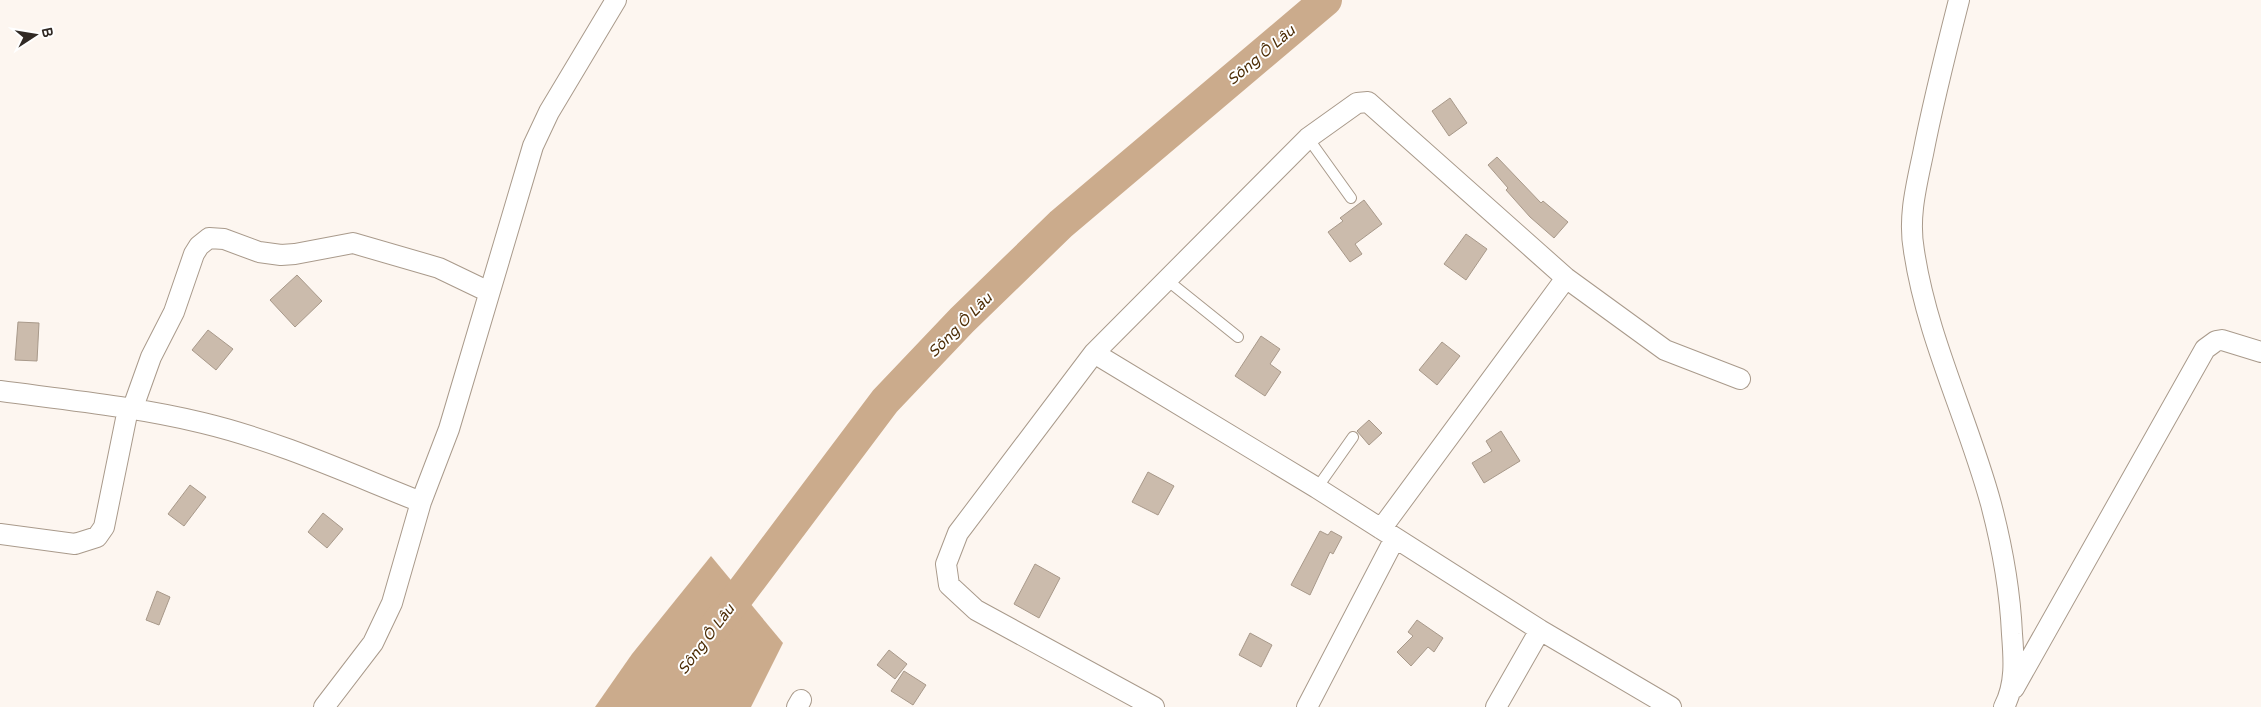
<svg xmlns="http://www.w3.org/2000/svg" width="2261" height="707" viewBox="0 0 2261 707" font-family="'Varela Round',sans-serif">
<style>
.water{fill:#cbab8c}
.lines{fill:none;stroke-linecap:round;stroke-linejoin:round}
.river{stroke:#cbab8c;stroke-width:32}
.building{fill:#cbbbac;stroke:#a8998a}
.service-casing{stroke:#a99a8b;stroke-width:12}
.minor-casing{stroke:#a99a8b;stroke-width:22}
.service{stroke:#fff;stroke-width:10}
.minor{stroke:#fff;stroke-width:20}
.labels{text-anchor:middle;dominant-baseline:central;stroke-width:4;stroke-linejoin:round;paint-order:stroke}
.water-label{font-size:15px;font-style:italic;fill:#4d2d06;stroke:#fff}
</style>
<rect width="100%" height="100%" fill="#fdf6f0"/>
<!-- water -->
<path class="water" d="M711 556 783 643 751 707H595L632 654Z"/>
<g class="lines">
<!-- river -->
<path class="river" d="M715 627 885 401 962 320 1061 224 1326 0"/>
</g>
<!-- building -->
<path class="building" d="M1450 98 1467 123 1449 136 1432 111Z
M1497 157 1541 203 1543 201 1568 222 1554 238 1530 217 1506 190 1508 188 1488 165Z
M1364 200 1382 224 1355 244 1362 254 1350 262 1328 232 1343 221 1340 218Z
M1466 234 1487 249 1466 280 1444 264Z
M297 275 322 301 295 327 270 300Z
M18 322 39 323 37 361 15 360Z
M208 330 233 349 216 370 192 350Z
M1261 336 1280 349 1270 364 1281 372 1265 396 1235 376Z
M1442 342 1460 356 1437 385 1419 370Z
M1369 420 1382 433 1369 445 1357 431Z
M1501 431 1520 461 1484 483 1472 463 1492 451 1486 441Z
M1148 472 1174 486 1158 515 1132 502Z
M190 485 206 497 184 526 168 514Z
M323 513 343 529 327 548 308 532Z
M1320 531 1328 535 1331 531 1342 537 1333 554 1330 552 1310 595 1291 585Z
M1035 564 1060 578 1039 618 1014 604Z
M157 591 170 597 159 625 146 620Z
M1417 620 1443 638 1434 652 1428 647 1411 666 1397 652 1413 636 1408 632Z
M1250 633 1272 645 1261 667 1239 655Z
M889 650 907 664 895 679 877 665Z
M904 671 926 685 913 705 891 691Z"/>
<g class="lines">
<defs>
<path id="service" d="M1308 138 1351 198
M1167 280 1238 337
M1317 488 1353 437"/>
<path id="minor" d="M1959 0C1946 51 1933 102 1923 154 1916 187 1908 218 1914 251 1927 338 1968 419 1991 504 2002 546 2010 590 2012 634 2014 659 2016 684 2004 707
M1094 353 1317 488 1540 630 1671 707
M0 391C68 400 137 407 203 423 278 441 350 474 421 502
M132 410 151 357 174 312 194 254 199 246 209 238 224 239 259 252 281 255 295 254 353 243 439 268 489 292
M1381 529 1566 278
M0 534 75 544 97 537 104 527 128 409
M2014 688 2205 349 2216 341 2222 340 2261 352
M324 707 373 643 392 603 421 502 449 429 533 146 549 112 616 0
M797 707 801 700
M1154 707 976 610 949 585 946 564 958 533 1094 353 1308 138 1357 103 1368 102 1566 278 1665 350 1740 379
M1307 707 1395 538
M1496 707 1540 630"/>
</defs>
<!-- service casing -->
<use href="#service" class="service-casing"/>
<!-- minor casing -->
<use href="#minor" class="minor-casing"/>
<!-- service -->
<use href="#service" class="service"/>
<!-- minor -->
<use href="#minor" class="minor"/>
</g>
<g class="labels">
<!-- water labels -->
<g class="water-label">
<text transform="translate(1261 55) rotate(-40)">Sông Ô Lâu</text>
<text transform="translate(960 325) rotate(-45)">Sông Ô Lâu</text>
<text transform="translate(706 639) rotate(-53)">Sông Ô Lâu</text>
</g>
</g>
<!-- north arrow -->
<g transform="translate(35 35) rotate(78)" stroke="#ffffff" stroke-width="4" paint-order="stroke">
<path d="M0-4L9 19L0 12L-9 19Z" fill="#312a25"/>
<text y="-8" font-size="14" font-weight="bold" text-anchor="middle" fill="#312a25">B</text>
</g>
</svg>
